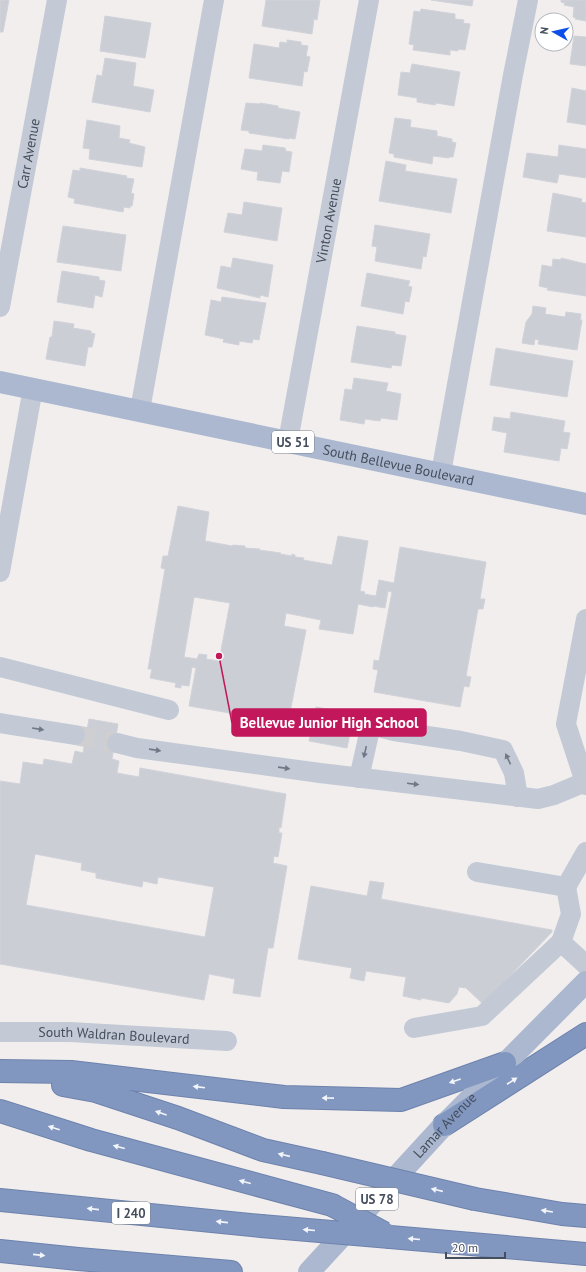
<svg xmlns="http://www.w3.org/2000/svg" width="586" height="1272" viewBox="0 0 586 1272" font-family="'PT Sans',sans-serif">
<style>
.building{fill:#ccced6;stroke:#d1d2da;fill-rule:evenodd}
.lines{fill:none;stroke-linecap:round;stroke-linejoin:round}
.minor-tunnel{stroke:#cfced0;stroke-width:20;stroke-dasharray:20 10;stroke-linecap:butt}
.highway-casing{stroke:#6d82ac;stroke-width:24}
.minor{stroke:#c3cad6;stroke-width:20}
.major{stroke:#abb8cf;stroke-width:22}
.highway{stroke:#8297c0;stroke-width:22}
.highway-bridge-casing{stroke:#6d82ac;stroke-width:24;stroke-linecap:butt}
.highway-bridge{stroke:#8297c0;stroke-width:22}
.oneway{fill:#717987}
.oneway2{fill:#f2f5f9}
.labels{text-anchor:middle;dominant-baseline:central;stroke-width:3;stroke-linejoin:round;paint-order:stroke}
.shield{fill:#fff;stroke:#7d838d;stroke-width:1}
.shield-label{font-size:13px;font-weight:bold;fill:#454e5c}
.street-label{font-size:14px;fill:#454e5c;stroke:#fff}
.leader{fill:none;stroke:#c2185b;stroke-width:1.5}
.callout-dot{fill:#c2185b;stroke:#fff;stroke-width:1.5}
.callout{fill:#c2185b;stroke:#c2185b;stroke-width:1.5}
.callout-label{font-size:15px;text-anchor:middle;font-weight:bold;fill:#fff}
</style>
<rect width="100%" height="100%" fill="#f1eeed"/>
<!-- building -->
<path class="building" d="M0 0H9L3 32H0Z
M266 0H320L317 20 314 19 312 34 262 26Z
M431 0H473L472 6Z
M561 0H586V21L575 19 576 18 573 17 574 7 564 5 565 3 561 2Z
M421 9 455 14V19L464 20 463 23 470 24 465 50 458 49V51L450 50V55L413 50 414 45 409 44 414 11 420 12Z
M105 16 151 23 145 58 100 51Z
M574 36 586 37V66L570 64Z
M287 40 301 42V45L308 46 306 56 310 57 307 72 304 71 302 86 249 78 254 44 279 48 280 42 287 43Z
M105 58 136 63 133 86 154 90 150 112 92 102 97 75 102 76Z
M412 64 460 72 454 106 436 103 435 105 417 102V98L398 95 401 72 410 73Z
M572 88 586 91V125L567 122Z
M246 103 260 104V103L278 106V108L300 112 295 139 289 138V139L249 133V131L241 130Z
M395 118 411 120 410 127 437 131V136L452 139V142L456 143 453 157H449V158L433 156 432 164 394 157V154L389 153Z
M87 120 120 126 119 138 130 140 129 143 145 147 142 167 89 159 90 149 83 148Z
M263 145 285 148 286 151 292 152 289 172 282 171 280 183 257 180 258 172 241 169 245 149 262 151Z
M559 145 586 149V178L559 174 557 183 523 177 527 153 558 157Z
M386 161 406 165 405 171 457 179 451 213 379 201Z
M80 168 127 176 126 178 134 179 131 193 134 194 132 206H130V208L124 207 123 212 74 203 75 199 68 197 73 170 80 171Z
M553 193 582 199 581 202 586 203V237L547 231Z
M244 202 282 208 277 241 224 232 228 213 242 215Z
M375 225 430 234 426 257 423 256 421 269 375 261 377 247 372 246Z
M63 226 126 235 121 271 57 262Z
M233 258 273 265 268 297 260 295V298L217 288 221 266 231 268Z
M561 258 586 264V296L547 290 548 288 539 286 542 265 552 267 553 259 561 260Z
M62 271 99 277V280L105 281 102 297 95 295 93 308 57 302Z
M367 273 410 281 408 286 412 287 409 302 405 301 403 314 361 306Z
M222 297 266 303 259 340 253 339 252 343 239 341V345L223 342 224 339 205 335 211 300 221 302Z
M533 306 546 308 545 314 565 317 566 312 581 314 580 320H582L577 350 538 344 539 340 535 339 534 345 522 343 526 322 532 314Z
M54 321 74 324 73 328 91 331V333L95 334 92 347H88L85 366 46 359 50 337H52Z
M357 326 395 332V334L406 336 401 366 392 365 391 368 351 362Z
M496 348 573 361 567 397 490 385Z
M354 378 388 383 386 391 401 394 397 420 381 418 380 421 365 419 364 424 340 420 345 389 352 390Z
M511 412 565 421 563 432 570 433 567 449 561 448 559 461 504 452 507 433 492 430 494 417 510 419Z
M178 506 209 512 205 541 232 546 233 545 245 546V548L260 549 259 550 281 553 280 554 292 556V554L295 555V557L304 558 303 560 332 565 338 536 368 541 360 591 365 592 364 594 376 596 379 580 394 583 400 547 486 562 480 599H485L483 609H478L466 676 471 677 469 687 464 686 460 707 374 692 378 670 373 669 374 660 379 661 392 592 388 591 385 608 373 606V607L358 604 353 634 319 629 321 620 286 613 284 626 306 630 288 723 189 706 196 668 192 667 189 686 181 685V688L175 687 176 683 150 678 152 669H148L165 569 161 568 163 556H168ZM194 597 230 603 219 661 206 659 207 655 199 654 197 659 184 657Z
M316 707 354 714 347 748 309 741Z
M89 719 118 724 112 759 119 761 117 773 139 777 140 768 286 794 281 828 279 827V833H282L278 857 274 856 273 863 287 866 273 948H268L260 997 233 993 235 979 209 974 204 1000 0 964V781L20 784 23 762 43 765 44 759 72 764 75 751 83 753ZM35 854 82 863 81 870 96 873V878L142 887 143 881 157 884 158 877 214 887 205 937 26 905Z
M370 881 384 883 381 899 552 930V932L483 1004 466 988 459 987 457 994 449 1003 421 998V1000L403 996 406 977 366 971 364 981 350 978 352 968 298 959 311 886 367 896Z"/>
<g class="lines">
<!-- minor-tunnel -->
<path class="minor-tunnel" d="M75 735 117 743"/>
<defs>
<path id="highway" d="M0 1071 71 1072 284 1097 401 1100 505 1063
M63 1085 96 1091 178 1118 263 1150 322 1163
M0 1111 91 1140 332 1205
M444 1125 586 1034
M475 1199 562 1214 586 1216
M0 1200 261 1226
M390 1237 586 1254
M0 1251 78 1259 231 1272"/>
</defs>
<!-- highway casing -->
<use href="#highway" class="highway-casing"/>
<!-- minor -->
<g class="minor">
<path id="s1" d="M0 307 57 0"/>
<path d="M140 410 214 0"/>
<path id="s2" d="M288 441 369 0"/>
<path d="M441 473 513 75 528 0"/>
<path d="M0 572 33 388"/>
<path d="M586 619 566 724 586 785"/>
<path d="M0 667 169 710"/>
<path d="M0 723 75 735"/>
<path d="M117 743 137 748 320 773 538 799 554 795 585 782"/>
<path d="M359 778 371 725 394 731 461 741 503 750 514 773 518 797"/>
<path d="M477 872 566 887 571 914 561 942 586 965"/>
<path d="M566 887 586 852"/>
<path d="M414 1028 482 1016 561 942"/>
<path id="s3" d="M0 1032H70L227 1041"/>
</g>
<!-- major -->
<g class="major">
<path id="s4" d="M0 382 586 504"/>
<path id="s5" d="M309 1272 444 1125 586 982"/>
</g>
<!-- highway -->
<use href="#highway" class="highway"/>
<defs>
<path id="highway-bridge" d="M322 1163 475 1199
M332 1205 384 1233
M261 1226 390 1237"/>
</defs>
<!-- highway-bridge casing -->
<use href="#highway-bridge" class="highway-bridge-casing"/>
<!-- highway-bridge -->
<use href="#highway-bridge" class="highway-bridge"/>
</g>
<!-- one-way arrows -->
<defs><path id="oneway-solid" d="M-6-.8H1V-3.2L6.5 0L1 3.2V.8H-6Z"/></defs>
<g class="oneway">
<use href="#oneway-solid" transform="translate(38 729) rotate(9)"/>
<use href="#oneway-solid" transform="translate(155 750) rotate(8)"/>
<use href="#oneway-solid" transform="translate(365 752) rotate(103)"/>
<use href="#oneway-solid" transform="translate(508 759) rotate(-115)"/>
<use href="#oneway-solid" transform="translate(284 768) rotate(8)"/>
<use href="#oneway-solid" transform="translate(413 784) rotate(7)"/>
</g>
<g class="oneway2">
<use href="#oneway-solid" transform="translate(455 1081) rotate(161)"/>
<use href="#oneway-solid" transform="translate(512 1081) rotate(-33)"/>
<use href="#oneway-solid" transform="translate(199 1087) rotate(-173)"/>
<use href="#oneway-solid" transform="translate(328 1098) rotate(-179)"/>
<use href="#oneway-solid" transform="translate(161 1113) rotate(-161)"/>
<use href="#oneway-solid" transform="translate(54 1128) rotate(-162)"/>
<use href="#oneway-solid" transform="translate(119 1147) rotate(-165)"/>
<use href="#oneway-solid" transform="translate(284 1155) rotate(-167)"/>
<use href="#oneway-solid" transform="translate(245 1182) rotate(-165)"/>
<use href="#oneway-solid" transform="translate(437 1190) rotate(-167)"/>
<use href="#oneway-solid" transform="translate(93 1209) rotate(-174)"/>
<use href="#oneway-solid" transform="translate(547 1211) rotate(-171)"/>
<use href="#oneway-solid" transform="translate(222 1222) rotate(-174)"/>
<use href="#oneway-solid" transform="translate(309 1230) rotate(-175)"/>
<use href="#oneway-solid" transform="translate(414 1239) rotate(-175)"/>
<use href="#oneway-solid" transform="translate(39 1255) rotate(6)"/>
</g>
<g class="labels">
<!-- shield labels -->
<g class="shield">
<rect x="272" y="431" width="42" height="22" rx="3"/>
<rect x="356" y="1188" width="42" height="22" rx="3"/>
<rect x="112" y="1202" width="38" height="22" rx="3"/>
</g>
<g class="shield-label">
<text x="293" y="442">US 51</text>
<text x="377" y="1199">US 78</text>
<text x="131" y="1213">I 240</text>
</g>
<!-- street labels -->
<g class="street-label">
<text stroke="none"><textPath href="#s1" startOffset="156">Carr Avenue</textPath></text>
<text stroke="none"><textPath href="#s2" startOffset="224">Vinton Avenue</textPath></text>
<text stroke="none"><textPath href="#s4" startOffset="407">South Bellevue Boulevard</textPath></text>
<text stroke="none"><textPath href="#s3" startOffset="114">South Waldran Boulevard</textPath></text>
<text stroke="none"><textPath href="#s5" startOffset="200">Lamar Avenue</textPath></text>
</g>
</g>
<!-- callouts -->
<path class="leader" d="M219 656L232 723"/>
<circle class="callout-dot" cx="219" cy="656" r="4"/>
<rect class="callout" x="232" y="709" width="194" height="27" rx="4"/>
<g class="callout-label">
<text x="329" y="728">Bellevue Junior High School</text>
</g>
<!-- north arrow -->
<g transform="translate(554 32) rotate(278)"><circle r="19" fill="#ffffff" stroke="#b5b8be"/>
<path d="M0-3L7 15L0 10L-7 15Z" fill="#0e4fea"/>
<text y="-6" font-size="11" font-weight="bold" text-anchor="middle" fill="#454e5c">N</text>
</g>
<!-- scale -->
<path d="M446 1252v6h59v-6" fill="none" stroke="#454e5c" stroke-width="2"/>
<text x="452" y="1252" font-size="12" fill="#454e5c" stroke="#ffffff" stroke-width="3" paint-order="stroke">20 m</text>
</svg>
